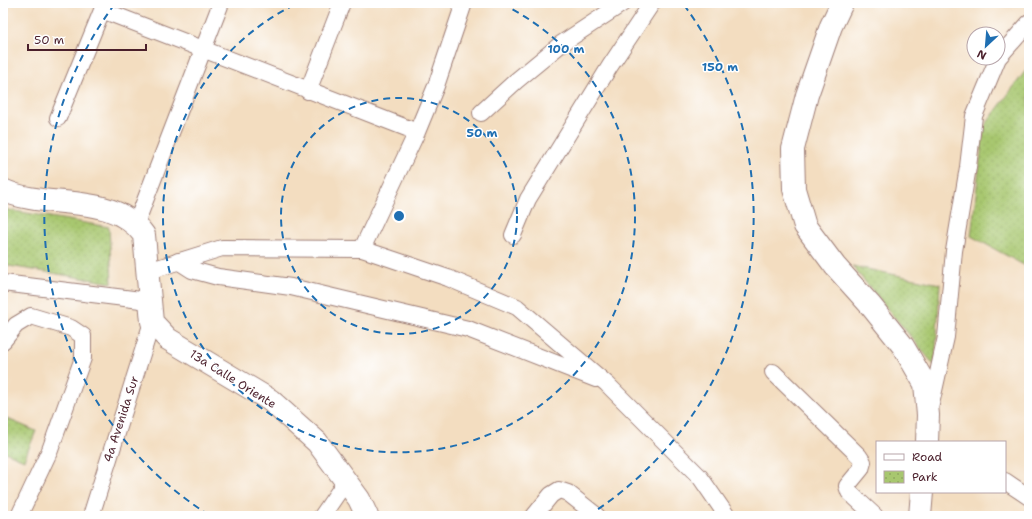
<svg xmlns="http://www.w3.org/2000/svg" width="1032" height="519" viewBox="0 0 1032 519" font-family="'Shantell Sans',sans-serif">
	<defs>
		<pattern id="park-dots" width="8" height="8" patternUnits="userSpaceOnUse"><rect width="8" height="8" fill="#a8c76f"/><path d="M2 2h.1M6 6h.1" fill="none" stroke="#92aa60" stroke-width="1.8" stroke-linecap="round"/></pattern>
	</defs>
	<rect width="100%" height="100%" fill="#fff"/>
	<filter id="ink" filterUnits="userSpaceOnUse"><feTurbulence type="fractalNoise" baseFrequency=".025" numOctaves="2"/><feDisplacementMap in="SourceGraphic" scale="8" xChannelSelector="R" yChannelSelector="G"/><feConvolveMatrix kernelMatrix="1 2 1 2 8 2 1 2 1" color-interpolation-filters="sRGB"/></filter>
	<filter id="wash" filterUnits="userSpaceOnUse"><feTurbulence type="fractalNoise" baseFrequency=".012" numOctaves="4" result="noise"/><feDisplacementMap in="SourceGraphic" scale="16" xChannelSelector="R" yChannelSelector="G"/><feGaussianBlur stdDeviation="0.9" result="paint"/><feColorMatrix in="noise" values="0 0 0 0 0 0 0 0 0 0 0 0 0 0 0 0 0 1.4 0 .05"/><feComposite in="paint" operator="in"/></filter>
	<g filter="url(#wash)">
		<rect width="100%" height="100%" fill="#f3ddc0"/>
		<path fill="url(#park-dots)" stroke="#79734d" d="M1029,66V268L971,236L984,127Z
			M3,209L109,227L112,283L3,265Z
			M852,266L940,284L935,366Z
			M3,417L36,431L24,460L3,451Z"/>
	</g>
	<g filter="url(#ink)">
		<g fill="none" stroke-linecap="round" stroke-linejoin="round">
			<defs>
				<path id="street" d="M102,10L417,132
					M998,58L1029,23
					M308,91L342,3
					M481,113L516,81L561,44L623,3
					M58,118L105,3
					M136,224L221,3
					M513,235L528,199L610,66L652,3
					M362,249L417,132L436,86L464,3
					M178,261L192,270L218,277L291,287L468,329L596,379
					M148,271L222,248L362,249L448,278L517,307L607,384L700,477L727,516
					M3,283L149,301
					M3,341L16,325L31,316L71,328L83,336V358L50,450L19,516
					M773,372L859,456L863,462L861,469L847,486L849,492L875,516
					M931,404L946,337L954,251L968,167L974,116L998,58
					M1005,481L1029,497
					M91,516L152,322
					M322,516L346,481
					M534,516L551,495L559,490L568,493L597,516"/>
				<path id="secondary" d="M842,3L831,26L807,95L793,149L794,189L805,226L835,266L871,306L903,346L925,384L928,415L927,442
					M3,190C47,211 112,190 144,235L152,322L168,339L270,400L317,442L359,499L367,516
					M920,516L922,492"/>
			</defs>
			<use href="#street" stroke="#9e7e76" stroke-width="18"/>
			<use href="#secondary" stroke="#9e7e76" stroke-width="24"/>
			<use href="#street" stroke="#fff" stroke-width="16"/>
			<use href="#secondary" stroke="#fff" stroke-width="22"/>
		</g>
	</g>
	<g fill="none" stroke="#1f6fb2" stroke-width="2" stroke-dasharray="7 5">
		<circle cx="399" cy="216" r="118"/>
		<path d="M502 4A236 236 0 1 1 296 4"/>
		<path d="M209 515A354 354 0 0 1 114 5M684 5A354 354 0 0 1 589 515"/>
	</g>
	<g text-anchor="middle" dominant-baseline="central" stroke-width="3" stroke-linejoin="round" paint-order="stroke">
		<g font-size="12" fill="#4a1f2b" stroke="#fff">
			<text transform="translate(233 379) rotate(32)">13a Calle Oriente</text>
			<text transform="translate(121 419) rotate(-72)">4a Avenida Sur</text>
		</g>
	</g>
	<circle cx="399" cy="216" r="6" fill="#1f6fb2" stroke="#fff" stroke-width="2"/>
	<g font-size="12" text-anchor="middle" font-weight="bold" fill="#1f6fb2" stroke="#fff" stroke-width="3" stroke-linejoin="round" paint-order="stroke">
		<text x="566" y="53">100 m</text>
		<text x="720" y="71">150 m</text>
		<text x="482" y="137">50 m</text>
	</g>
	<rect width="1032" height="519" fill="none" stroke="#fff" stroke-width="16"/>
	<rect x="876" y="441" width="130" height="52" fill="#ffffff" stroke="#b7a5aa"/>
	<rect x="884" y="454" width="20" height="6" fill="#ffffff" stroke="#b7a5aa"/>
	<text x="912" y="461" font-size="12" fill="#4a1f2b">Road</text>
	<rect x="884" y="471" width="20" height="12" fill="url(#park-dots)" stroke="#b7a5aa"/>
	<text x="912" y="481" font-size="12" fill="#4a1f2b">Park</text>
	<g transform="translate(986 46) rotate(206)"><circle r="19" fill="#ffffff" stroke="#b7a5aa"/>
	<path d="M0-3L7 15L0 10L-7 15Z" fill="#1f6fb2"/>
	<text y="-6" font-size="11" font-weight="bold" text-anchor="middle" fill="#4a1f2b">N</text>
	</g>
	<path d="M28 44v6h118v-6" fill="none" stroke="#4a1f2b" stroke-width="2"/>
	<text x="34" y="44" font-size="12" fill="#4a1f2b" stroke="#ffffff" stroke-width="3" paint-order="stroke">50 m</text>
</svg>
